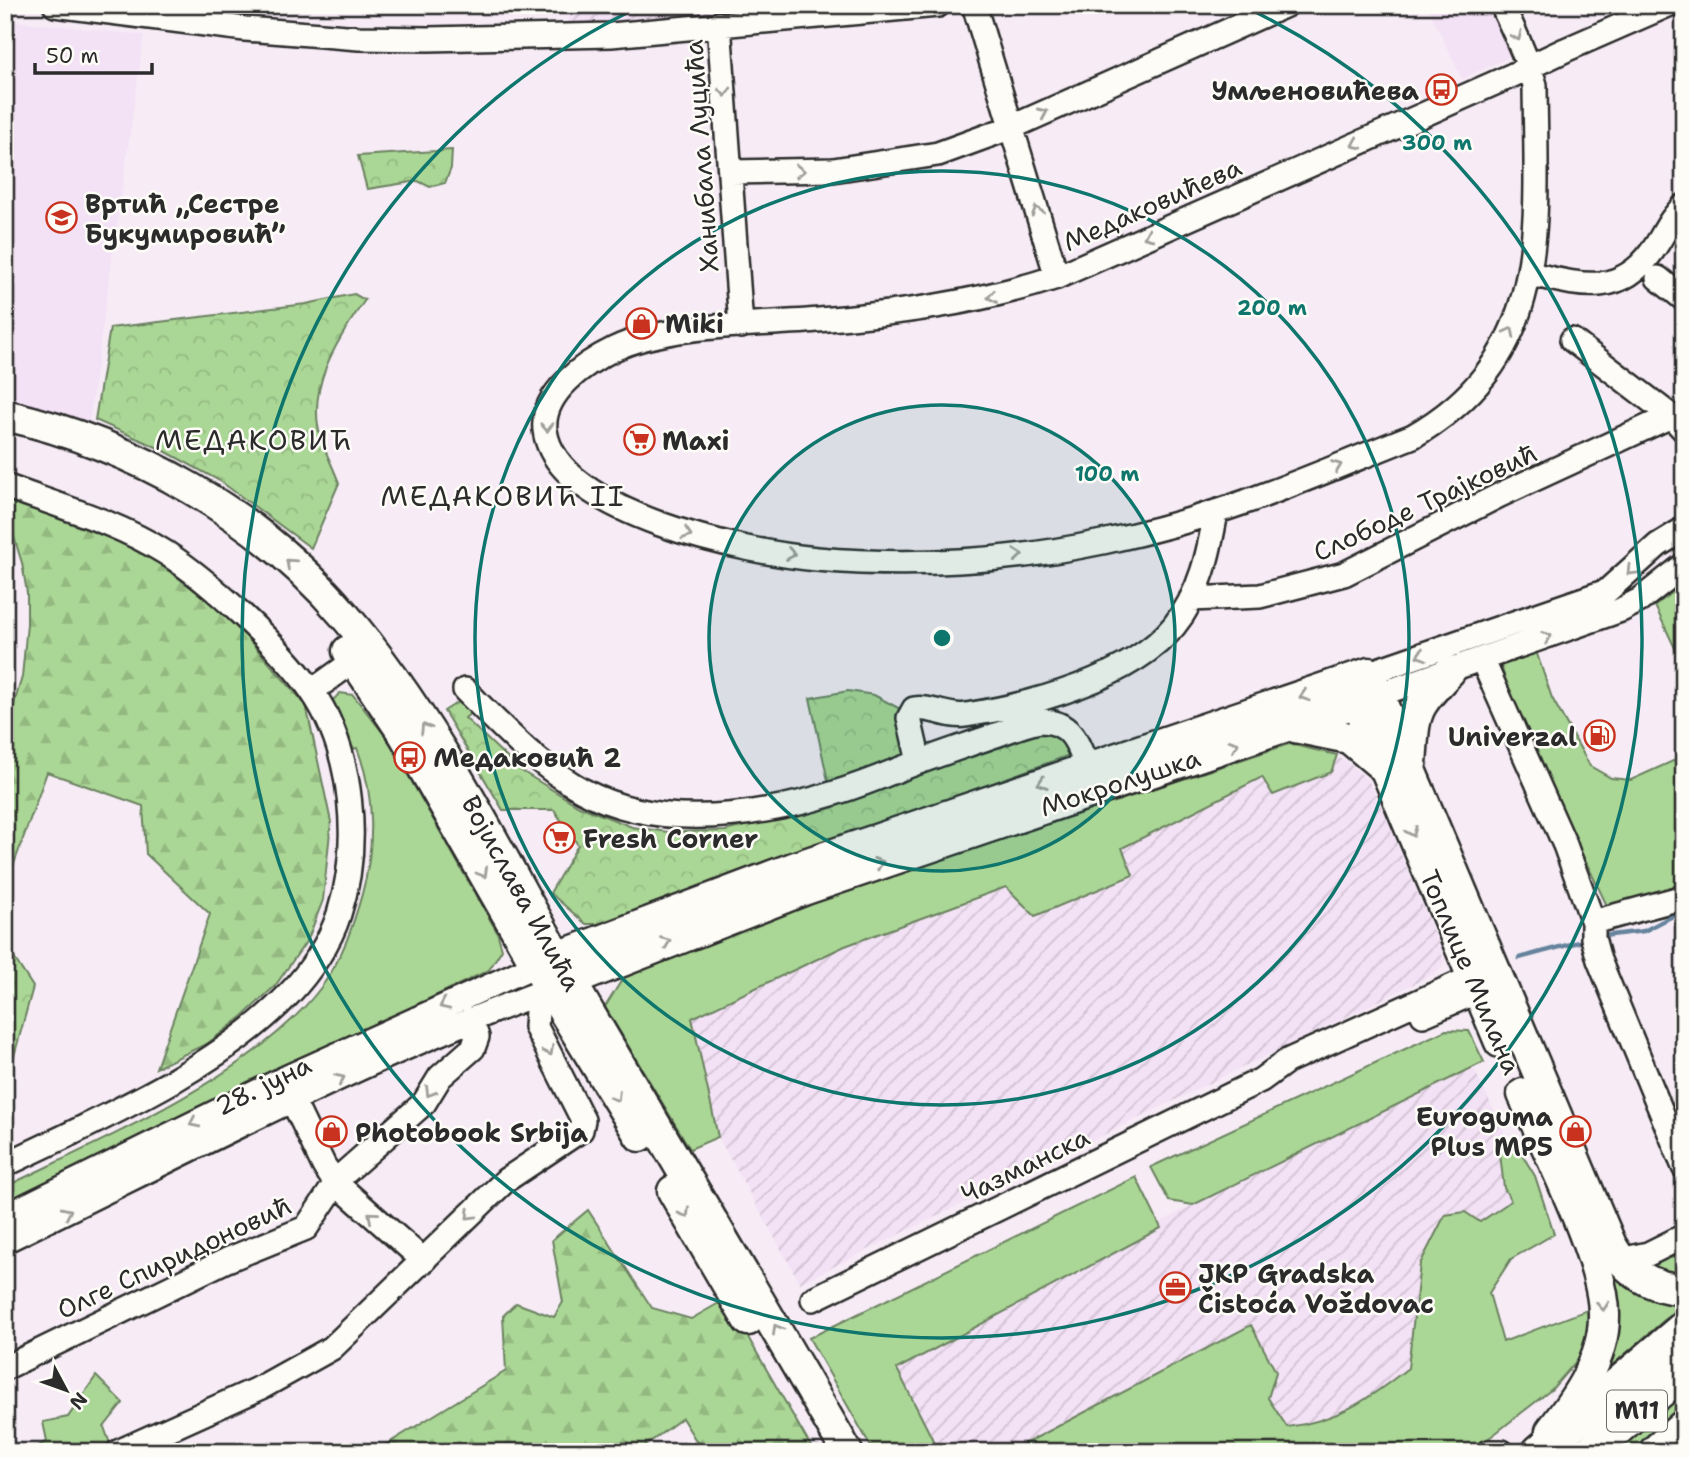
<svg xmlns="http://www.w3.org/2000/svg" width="1689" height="1457" viewBox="0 0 1689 1457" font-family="'Shantell Sans',sans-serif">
	<defs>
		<pattern id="industrial-furrows" width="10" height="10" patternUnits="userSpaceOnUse" patternTransform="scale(1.75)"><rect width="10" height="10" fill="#f3e1f5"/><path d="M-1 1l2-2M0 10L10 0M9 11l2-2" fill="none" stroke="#d0c1d2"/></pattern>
		<pattern id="forest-firs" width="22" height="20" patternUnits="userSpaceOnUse" patternTransform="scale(1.75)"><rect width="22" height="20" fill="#abd796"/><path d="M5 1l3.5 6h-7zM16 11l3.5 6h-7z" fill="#93b981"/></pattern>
		<pattern id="park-crowns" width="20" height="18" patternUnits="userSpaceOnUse" patternTransform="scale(1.75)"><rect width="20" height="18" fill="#abd796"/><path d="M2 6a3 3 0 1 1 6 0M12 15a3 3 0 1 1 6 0" fill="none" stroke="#93b981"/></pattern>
	</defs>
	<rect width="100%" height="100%" fill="#f7ecf6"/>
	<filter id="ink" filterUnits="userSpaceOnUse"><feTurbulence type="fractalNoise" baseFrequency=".0143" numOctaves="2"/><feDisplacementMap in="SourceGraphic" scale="14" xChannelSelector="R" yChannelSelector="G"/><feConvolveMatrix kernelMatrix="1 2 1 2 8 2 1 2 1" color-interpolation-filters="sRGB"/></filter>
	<g filter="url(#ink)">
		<path fill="#f3e1f5" d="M1427,5H1496L1519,52L1462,79Z
			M5,20L144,35L89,422L5,400Z"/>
		<path fill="url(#industrial-furrows)" d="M572,5H826L568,24Z
			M1294,746L1345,760L1368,780L1381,806L1440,948L1444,961L1441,968L1434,974L800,1283L718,1137L692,1018L845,946L982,898Z
			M1473,1067L1504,1131L1502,1157L1512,1201L1479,1223L1412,1385L1336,1428L1287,1427L1268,1398L1276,1372L1068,1452H877L843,1390L1193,1205Z"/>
		<path fill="#abd796" stroke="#6b8160" stroke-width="2" d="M1684,583V667L1655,606Z
			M1536,651L1552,698L1590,766L1611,778L1631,780L1684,756V904L1670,915L1620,926L1609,910L1519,722L1500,663Z
			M340,693L353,695L387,738L497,932L502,949L489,970L5,1202V1187C103,1139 256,1075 322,986C342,959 353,926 362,894C375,847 375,794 357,748L349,750L330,703Z
			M1289,744L1337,755L1331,772L1273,795L1262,777L1122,848L1133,875L1035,916L1006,887L845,946L692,1018L718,1137L690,1149L605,1007L623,978L825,898Z
			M1446,1030L1469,1031L1484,1062L1193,1205L1169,1201L1151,1167Z
			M1515,1143L1535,1176L1554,1234L1511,1259L1489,1293L1503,1342L1587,1310L1590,1327L1586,1350L1552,1389L1492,1436L1464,1452H1009L1251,1325L1276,1372L1268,1398L1287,1427C1338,1421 1369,1399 1408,1368L1420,1264L1445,1215L1465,1212L1480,1222L1511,1201L1504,1188L1499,1145Z
			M1136,1177L1161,1228L897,1369L939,1452H874L809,1338Z
			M1684,1254V1281L1647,1271L1660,1261Z
			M1607,1261L1684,1303L1602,1374C1619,1326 1623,1311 1607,1261Z
			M96,1376L123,1403L104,1427L113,1452H28L47,1441L43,1422L68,1417Z
			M1684,1386V1415L1640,1452H1609Z"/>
		<path fill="url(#forest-firs)" stroke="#6b8160" stroke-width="2" d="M8,500L142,550L228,616L306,705L331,822L323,900L308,939L275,986L242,1017L208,1043L156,1068L210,914L146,854L143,806L47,772L5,889V734L22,677L27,624V593L22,563L6,511Z
			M5,1026L13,1060L5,1085Z
			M588,1210L652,1308L691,1319L726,1299L814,1452H703L682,1418L637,1452H374L506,1371L503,1316L516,1303L554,1317L563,1302L552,1240Z"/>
		<path fill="url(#park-crowns)" stroke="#6b8160" stroke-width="2" d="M452,150L451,168L445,183L430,187L418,181L367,189L358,156Z
			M354,294L365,300C337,340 304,390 322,442C327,456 334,469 339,483L311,548L220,481L163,450L95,420L110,328L306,304Z
			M848,691L874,695L904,711L915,768C939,760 1028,725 1048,732C1060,736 1065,745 1072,754L604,924H586L550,893L578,845L554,810H503L444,711L463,699L472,712L465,718L520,770L579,806L632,827L668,832L725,831L833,804L810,698Z
			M5,944L33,987L13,1060L5,1026Z"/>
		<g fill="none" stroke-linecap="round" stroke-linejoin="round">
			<path stroke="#66839d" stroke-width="4.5" d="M1603,936L1644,931L1684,910
				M1519,958L1586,940"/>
			<defs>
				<path id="minor" d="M55,5L245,29L359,38L428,39L611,35L938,5
					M974,5L1057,277
					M1502,5C1514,31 1527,57 1535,85C1536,223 1553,356 1413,436C1357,458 1302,482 1245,502C1155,534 1055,556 959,561C913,564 863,563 817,559C748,553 556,514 545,430C541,393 585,363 614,349C664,325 751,325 807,321C893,314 975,304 1057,277L1513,75C1531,66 1548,58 1565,50L1668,5
					M719,24L741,326
					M731,172L833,170L938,154L1012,127L1286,5
					M1531,274C1579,285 1620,298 1653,250C1664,235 1669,219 1684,206
					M1658,278L1684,299
					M1572,340L1671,416L1684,430
					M5,486C59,506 117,522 166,553C210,581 281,648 311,690C354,751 361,846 339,914C330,943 309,973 289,994C220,1068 96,1121 5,1165
					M1191,599L1260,596L1344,574L1500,495L1671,416
					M1482,659L1565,845L1593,922L1684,897
					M1369,673L1607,591L1658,545L1684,529
					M465,690C501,726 537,765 582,790C670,838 791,812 880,777C916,762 953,750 990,737C1006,732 1023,724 1040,721C1071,721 1078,743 1087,768
					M312,691L366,652
					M1378,695L1621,610L1640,600L1684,565
					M919,762L909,718L914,709C931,706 948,718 966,715C1031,705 1132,678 1174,626C1201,593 1209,552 1216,512
					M1593,922V938L1599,960L1684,1167
					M1423,1015L1488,987
					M287,1089L324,1166L336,1183L424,1261
					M5,1216L283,1079L536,965
					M5,1241C184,1154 362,1059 550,989
					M1621,1260L1648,1254L1684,1236
					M813,1299L1261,1080L1287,1061L1486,971
					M5,1368L227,1260L306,1228L340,1177L424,1103L440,1077L473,1048L477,1037L471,1019
					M118,1452L262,1387L332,1348L506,1180L581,1130L583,1120L536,1027L537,1011L550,989
					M1489,1452H1502"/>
				<path id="major" d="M5,415C135,445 258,514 345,616C444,732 508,874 584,1004C672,1154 761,1302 847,1452
					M348,651L405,736L550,989L640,1136
					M1350,684L1500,1042
					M1295,727L1349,738L1381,765
					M1411,764C1415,710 1412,711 1450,671
					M536,965L793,868L1369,673L1611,1245C1626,1272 1653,1289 1684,1289
					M553,988L806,889L1378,695
					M1523,1094C1546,1148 1605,1260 1604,1316C1604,1359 1577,1398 1551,1431
					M673,1191L748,1320"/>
				<path id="highway" d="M1539,1452L1684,1328
					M1590,1452L1684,1370
					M1656,1452L1684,1427"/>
			</defs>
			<use href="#minor" stroke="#2b2b2b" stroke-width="28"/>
			<use href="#major" stroke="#2b2b2b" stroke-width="35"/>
			<use href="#highway" stroke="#2b2b2b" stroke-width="38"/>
			<use href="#minor" stroke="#fdfcf7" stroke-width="23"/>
			<use href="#major" stroke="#fdfcf7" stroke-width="30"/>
			<use href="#highway" stroke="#fdfcf7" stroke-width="33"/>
		</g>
		<defs><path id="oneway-chevron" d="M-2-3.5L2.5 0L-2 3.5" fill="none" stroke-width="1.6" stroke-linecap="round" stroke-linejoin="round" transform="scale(1.75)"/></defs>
		<g stroke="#9e9e9b">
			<use href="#oneway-chevron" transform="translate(1517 36) rotate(65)"/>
			<use href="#oneway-chevron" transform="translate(725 92) rotate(85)"/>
			<use href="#oneway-chevron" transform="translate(1043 113) rotate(-24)"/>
			<use href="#oneway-chevron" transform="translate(1356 144) rotate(156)"/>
			<use href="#oneway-chevron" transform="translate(800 171) rotate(-1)"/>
			<use href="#oneway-chevron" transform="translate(1037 211) rotate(-107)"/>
			<use href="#oneway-chevron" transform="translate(1148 236) rotate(156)"/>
			<use href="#oneway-chevron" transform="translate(992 297) rotate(169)"/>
			<use href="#oneway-chevron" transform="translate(1510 332) rotate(-63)"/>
			<use href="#oneway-chevron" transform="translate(547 427) rotate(88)"/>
			<use href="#oneway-chevron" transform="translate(1337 466) rotate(-21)"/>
			<use href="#oneway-chevron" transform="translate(687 534) rotate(18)"/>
			<use href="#oneway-chevron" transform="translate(791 554) rotate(10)"/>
			<use href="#oneway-chevron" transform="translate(1018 555) rotate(-6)"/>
			<use href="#oneway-chevron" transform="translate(290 563) rotate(-138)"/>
			<use href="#oneway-chevron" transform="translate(1631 571) rotate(135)"/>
			<use href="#oneway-chevron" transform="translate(1547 637) rotate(-19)"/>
			<use href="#oneway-chevron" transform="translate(1421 655) rotate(162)"/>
			<use href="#oneway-chevron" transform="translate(1304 696) rotate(162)"/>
			<use href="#oneway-chevron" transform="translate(425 728) rotate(-122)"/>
			<use href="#oneway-chevron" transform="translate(1234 745) rotate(-18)"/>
			<use href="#oneway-chevron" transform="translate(1042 783) rotate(161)"/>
			<use href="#oneway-chevron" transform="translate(1412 832) rotate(67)"/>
			<use href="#oneway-chevron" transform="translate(879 863) rotate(-19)"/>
			<use href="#oneway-chevron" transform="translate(483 873) rotate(60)"/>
			<use href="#oneway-chevron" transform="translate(666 942) rotate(-22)"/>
			<use href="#oneway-chevron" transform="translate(444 1005) rotate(155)"/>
			<use href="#oneway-chevron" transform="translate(549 1051) rotate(63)"/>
			<use href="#oneway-chevron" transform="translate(340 1079) rotate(-24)"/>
			<use href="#oneway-chevron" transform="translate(430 1092) rotate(121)"/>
			<use href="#oneway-chevron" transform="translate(616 1097) rotate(58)"/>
			<use href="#oneway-chevron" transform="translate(194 1123) rotate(154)"/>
			<use href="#oneway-chevron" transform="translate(67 1212) rotate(-26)"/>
			<use href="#oneway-chevron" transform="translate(685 1213) rotate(60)"/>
			<use href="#oneway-chevron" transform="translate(470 1215) rotate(135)"/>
			<use href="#oneway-chevron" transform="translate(372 1216) rotate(-139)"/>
			<use href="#oneway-chevron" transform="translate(1603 1306) rotate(85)"/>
			<use href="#oneway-chevron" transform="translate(777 1329) rotate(-120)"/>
		</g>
	</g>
	<circle cx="942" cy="638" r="233" fill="#0f766e" fill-opacity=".12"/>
	<g fill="none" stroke="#0f766e" stroke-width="3.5">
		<circle cx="942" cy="638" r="233"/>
		<circle cx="942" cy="638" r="467"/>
		<path d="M1243 6A700 700 0 1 1 641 6"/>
	</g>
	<defs>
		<symbol id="bus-ring" viewBox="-11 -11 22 22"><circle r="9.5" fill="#fdfcf7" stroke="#c8321e" stroke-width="1.5"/><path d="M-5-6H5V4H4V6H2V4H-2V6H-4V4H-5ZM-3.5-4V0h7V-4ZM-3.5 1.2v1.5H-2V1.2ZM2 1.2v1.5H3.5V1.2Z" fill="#c8321e"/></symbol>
		<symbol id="school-ring" viewBox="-11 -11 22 22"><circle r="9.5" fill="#fdfcf7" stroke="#c8321e" stroke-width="1.5"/><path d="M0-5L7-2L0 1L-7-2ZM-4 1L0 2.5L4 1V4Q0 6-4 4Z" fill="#c8321e"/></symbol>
		<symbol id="shop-ring" viewBox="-11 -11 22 22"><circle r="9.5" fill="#fdfcf7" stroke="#c8321e" stroke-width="1.5"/><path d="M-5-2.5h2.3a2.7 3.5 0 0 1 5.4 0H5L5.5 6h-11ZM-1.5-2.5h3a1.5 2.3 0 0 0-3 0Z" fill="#c8321e"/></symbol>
		<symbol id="supermarket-ring" viewBox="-11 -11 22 22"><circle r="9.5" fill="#fdfcf7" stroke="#c8321e" stroke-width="1.5"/><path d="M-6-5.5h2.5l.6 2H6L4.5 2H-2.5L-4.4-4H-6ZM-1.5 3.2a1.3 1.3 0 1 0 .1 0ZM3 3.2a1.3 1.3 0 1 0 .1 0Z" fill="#c8321e"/></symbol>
		<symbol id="fuel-ring" viewBox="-11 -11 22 22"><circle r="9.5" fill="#fdfcf7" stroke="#c8321e" stroke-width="1.5"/><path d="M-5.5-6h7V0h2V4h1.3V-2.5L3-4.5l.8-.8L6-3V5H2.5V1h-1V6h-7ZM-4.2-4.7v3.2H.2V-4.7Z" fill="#c8321e"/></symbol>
		<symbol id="office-ring" viewBox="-11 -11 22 22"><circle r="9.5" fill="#fdfcf7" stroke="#c8321e" stroke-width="1.5"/><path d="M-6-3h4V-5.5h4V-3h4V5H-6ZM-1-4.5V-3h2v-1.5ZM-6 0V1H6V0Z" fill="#c8321e"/></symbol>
	</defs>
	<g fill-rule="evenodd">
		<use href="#bus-ring" x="1424" y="72" width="35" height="35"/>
		<use href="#school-ring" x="44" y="200" width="35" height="35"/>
		<use href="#shop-ring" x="624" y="306" width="35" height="35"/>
		<use href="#supermarket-ring" x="622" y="422" width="35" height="35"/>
		<use href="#fuel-ring" x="1582" y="718" width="35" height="35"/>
		<use href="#bus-ring" x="392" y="740" width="35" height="35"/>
		<use href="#supermarket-ring" x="542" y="820" width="35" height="35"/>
		<use href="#shop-ring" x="1558" y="1114" width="35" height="35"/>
		<use href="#shop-ring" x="314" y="1114" width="35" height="35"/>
		<use href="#office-ring" x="1158" y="1270" width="35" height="35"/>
	</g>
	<g text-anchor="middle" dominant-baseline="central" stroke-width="5" stroke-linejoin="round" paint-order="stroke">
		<rect fill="#fdfcf7" stroke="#6a6a68" stroke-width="2" x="1607" y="1390.5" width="60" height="41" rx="5"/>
		<g font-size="24" font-weight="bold" fill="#2b2b2b">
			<text x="1637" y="1411">M11</text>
		</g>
		<g font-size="26" font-weight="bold" fill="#2b2b2b" stroke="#fdfcf7" text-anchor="start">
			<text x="1419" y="90" text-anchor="end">Умљеновићева</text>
			<text x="85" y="203">Вртић „Сестре<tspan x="85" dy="30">Букумировић”</tspan></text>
			<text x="665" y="323">Miki</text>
			<text x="662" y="440">Maxi</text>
			<text x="1577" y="736" text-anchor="end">Univerzal</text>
			<text x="433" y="757">Медаковић 2</text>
			<text x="583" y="838">Fresh Corner</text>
			<text x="1553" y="1116" text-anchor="end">Euroguma<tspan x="1553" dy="30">Plus MP5</tspan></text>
			<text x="355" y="1132">Photobook Srbija</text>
			<text x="1198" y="1273">JKP Gradska<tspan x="1198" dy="30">Čistoća Voždovac</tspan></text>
		</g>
		<g font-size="26" fill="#2b2b2b" stroke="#fdfcf7">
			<text transform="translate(701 156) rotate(-94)">Ханибала Луцића</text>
			<text transform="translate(1152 204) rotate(-24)">Медаковићева</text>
			<text transform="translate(1425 502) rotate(-25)">Слободе Трајковић</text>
			<text transform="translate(1120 782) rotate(-18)">Мокролушка</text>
			<text transform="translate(522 893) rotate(61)">Војислава Илића</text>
			<text transform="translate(1471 972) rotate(67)">Топлице Милана</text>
			<text transform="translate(263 1085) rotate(-26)">28. јуна</text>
			<text transform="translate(1025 1165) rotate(-26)">Чазманска</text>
			<text transform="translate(174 1257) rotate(-25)">Олге Спиридоновић</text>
		</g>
		<g font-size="28" letter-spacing="2" fill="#2b2b2b" stroke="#fdfcf7">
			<text x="254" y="440">МЕДАКОВИЋ</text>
			<text x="503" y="496">МЕДАКОВИЋ II</text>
		</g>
	</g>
	<circle cx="942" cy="638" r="10" fill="#0f766e" stroke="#fdfcf7" stroke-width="3.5"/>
	<g font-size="21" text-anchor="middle" font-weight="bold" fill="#0f766e" stroke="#fdfcf7" stroke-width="5" stroke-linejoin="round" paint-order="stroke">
		<text x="1437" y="150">300 m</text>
		<text x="1272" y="315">200 m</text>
		<text x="1107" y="481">100 m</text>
	</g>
	<rect width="1689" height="1457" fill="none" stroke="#fdfcf7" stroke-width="28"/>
	<rect x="14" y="14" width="1661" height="1429" fill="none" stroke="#2b2b2b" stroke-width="2.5" filter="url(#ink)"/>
	<g transform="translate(66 1390) rotate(131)" stroke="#fdfcf7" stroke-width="5" paint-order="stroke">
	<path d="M0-5L12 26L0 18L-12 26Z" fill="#2b2b2b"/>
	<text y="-10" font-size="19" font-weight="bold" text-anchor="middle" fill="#2b2b2b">N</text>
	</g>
	<path d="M35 63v10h117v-10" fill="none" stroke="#2b2b2b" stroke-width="3.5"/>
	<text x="46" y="63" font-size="21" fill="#2b2b2b" stroke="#fdfcf7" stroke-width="5" paint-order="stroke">50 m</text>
</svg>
